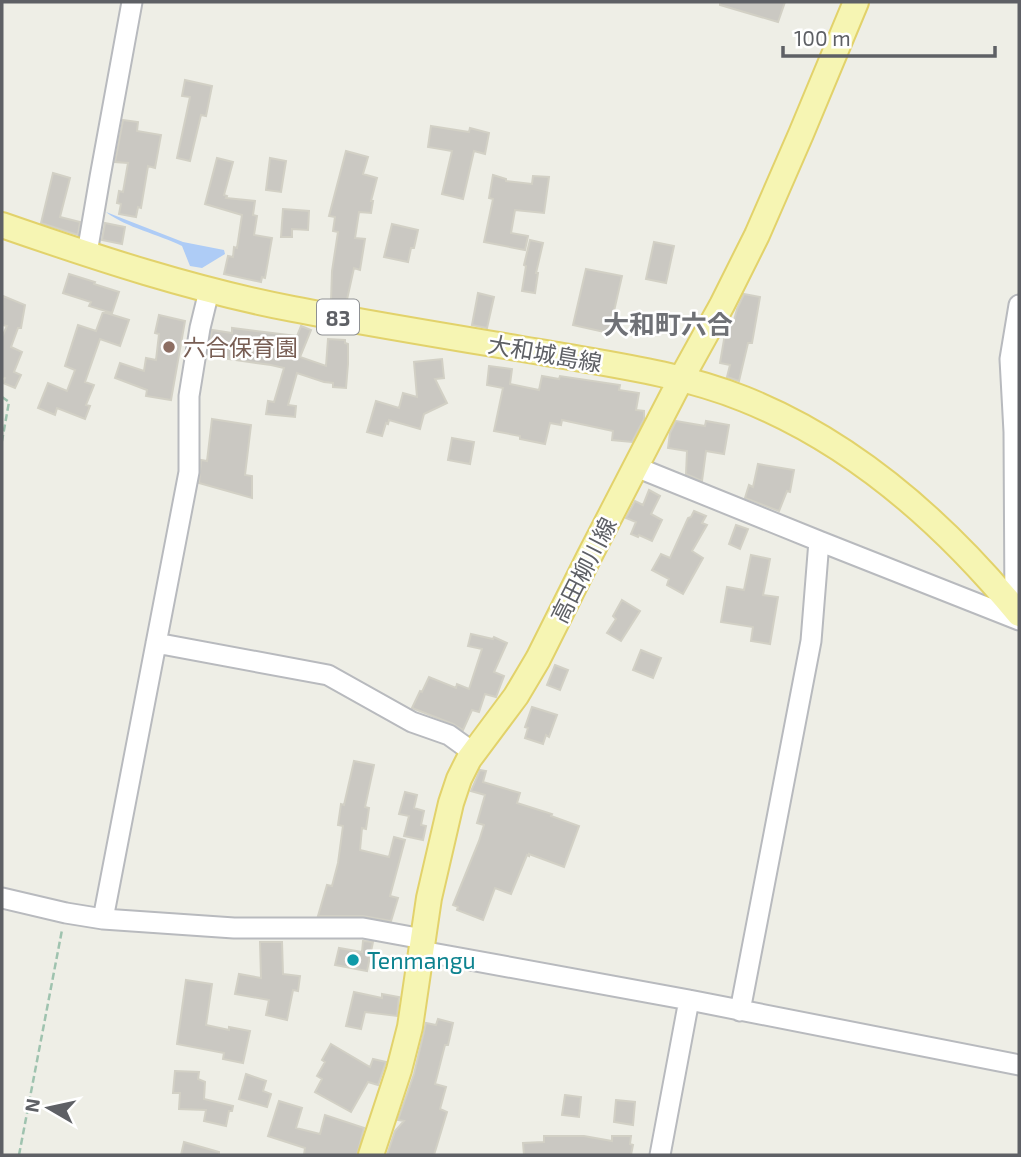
<svg xmlns="http://www.w3.org/2000/svg" width="1021" height="1157" viewBox="0 0 1021 1157" font-family="'Exo 2','Noto Sans JP',sans-serif">
	<rect width="100%" height="100%" fill="#eeeee6"/>
	<path fill="#aeccf6" d="M106,212L183,242L224,250L225,254L202,268L190,266L182,246C158,234 127,228 106,212Z"/>
	<path fill="#cac8c2" stroke="#d2d0c5" stroke-width="2" d="M720,2H785L778,22L720,5Z
		M185,80L212,86L206,116L201,115L190,161L177,158L190,97L182,96Z
		M123,120L138,122L137,131L161,135L155,168L148,166L141,208L138,207L136,217L119,214L121,204L117,203L119,191L123,192L128,163L115,162Z
		M431,126L469,132L470,128L489,133L485,154L474,151L463,199L442,194L452,151L428,147Z
		M346,151L368,157L363,174L377,178L371,201H373L371,213L359,212L355,238L365,239L360,270L354,268L346,304L331,301L332,271L338,232L333,231L335,217L329,216Z
		M217,158L233,162L224,195L227,196L226,198L255,201L253,215L257,216L254,235L272,238L265,278L262,277L261,282L224,274L228,256L233,257L234,247L237,248L242,215L205,204Z
		M270,158L286,161L281,192L266,190Z
		M53,173L70,178L60,217L80,222L78,235L41,223Z
		M493,175L506,179V181L532,184L533,176L549,177L544,213L515,210L511,233L528,236L525,250L484,242L493,199L489,198Z
		M283,209L309,211L308,230L292,229V237H281Z
		M105,223L125,227L122,244L102,240Z
		M392,224L418,230L414,248H411L408,262L384,257Z
		M530,240L543,243L536,273H538L535,293L522,291L526,266L524,265Z
		M654,242L674,246L666,283L646,279Z
		M586,269L622,276L609,333L573,325Z
		M69,274L95,282L94,284L119,292L112,313L89,306L91,302L63,293Z
		M478,293L494,297L487,328L472,325Z
		M744,294L760,297L752,343H748L739,381L727,377L730,365L720,363L726,328L729,323L733,324L737,309Z
		M3,296L25,305L21,328H18L11,347L22,352L14,372L21,375L15,388L3,383L5,378L2,377V337L7,326L2,325Z
		M103,312L129,320L120,346L100,339L85,382L94,385L86,405L90,406L85,419L57,408L55,415L38,408L48,383L67,391L75,370L65,366L78,325L96,331Z
		M159,315L185,321L171,400L146,396L147,390L115,378L120,363L144,371L146,358L156,360L159,334L155,333Z
		M301,326L311,330L300,357L326,366L328,339L345,340V343L348,344V364L346,388L333,387V383L324,382L297,373L288,405L296,406L295,417L266,414L268,401L274,402L284,368L271,365L228,359V357L208,354L212,330L232,333V328L297,336Z
		M442,359L444,378L435,379L447,403L424,414L420,429L389,420L388,424L386,423L382,436L367,432L376,401L399,408L403,393L417,397L414,362Z
		M489,366L512,369L510,384L539,390L542,376L559,379L560,376L620,385L619,390L639,393L636,410L644,411V419L632,442L612,440L613,431L562,420L561,425L550,423L545,444L520,439V436L494,431L503,388L487,385Z
		M212,419L251,425L245,475L252,476V498L199,483L201,460L207,461Z
		M676,421L705,426L706,421L729,425L724,454L706,451L702,481L686,474L687,451L668,448L670,433Z
		M452,438L474,442L470,464L448,460Z
		M758,464L794,470L790,492L787,491L779,511L745,498L749,485L753,487Z
		M649,490L660,496L651,514L662,520L652,541L639,535L638,537L631,534L636,522L626,518L635,501L643,505Z
		M694,511L706,516L702,523L707,525L692,551L703,558L683,594L667,585L669,579L652,570L661,554L670,558L688,518L691,517Z
		M736,525L748,529L740,549L729,544Z
		M751,555L770,559L763,595L778,597L770,644L751,641L753,627L721,622L727,587L744,590Z
		M622,600L640,611L621,641L607,633L616,619L613,616Z
		M471,634L493,639L494,637L507,643L494,672L504,676L496,697L485,694L479,712L472,710L463,730L453,724L412,708L420,691L422,692L429,677L456,688L457,684L469,689L482,649L468,646Z
		M641,650L661,658L653,678L633,670Z
		M555,665L568,670L560,690L547,685Z
		M532,707L557,715L549,737L546,735L543,744L525,738L528,728L525,727Z
		M354,761L374,765L365,807L369,808L366,829L362,828L360,850L389,857L394,837L405,840L390,896L398,898L391,921L363,916H318L327,885L332,886L338,863L343,826L338,825L341,804L344,805Z
		M480,770L486,771L483,782L520,793L517,803L552,814L551,816L579,826L564,867L529,854V856L527,855L511,894L495,888L483,920L457,910L458,907L453,905L479,841L484,825L477,823L485,795L471,791Z
		M405,792L417,795L414,808L424,811L421,825L426,826L423,840L404,836L409,816L399,814Z
		M363,941L373,942L367,971L335,965L339,948L362,952Z
		M260,942H282L283,974L300,976L298,991L293,990L287,1020L266,1015L269,1000L235,994L239,974L261,978Z
		M186,980L212,984L206,1025L229,1030V1027L250,1031L243,1063L223,1059L224,1053L177,1044Z
		M354,992L382,998V994L399,997L397,1016L365,1012L361,1029L346,1026Z
		M438,1019L453,1023L448,1045H445L435,1084L446,1087L440,1109L447,1112L434,1155H387L395,1131L404,1121L398,1120L414,1074L426,1023L436,1025Z
		M331,1044L370,1067L373,1059L386,1062L378,1085L368,1082L351,1112L315,1092L322,1079L317,1076L325,1062L322,1060Z
		M175,1071L199,1072L198,1079L205,1082L204,1099L233,1106L232,1111H229L226,1126L204,1121L206,1110L179,1109L180,1093H173Z
		M246,1074L266,1081L263,1091L271,1094L267,1107L239,1099Z
		M565,1095L581,1097L579,1117L562,1115Z
		M616,1100L635,1102L633,1125L614,1122Z
		M279,1101L302,1108L296,1128L320,1134L325,1115L364,1128L357,1155H304L305,1148L268,1136Z
		M544,1136H584L612,1141V1136H631L630,1144L633,1145L631,1155H524L523,1143L544,1142Z
		M184,1142L219,1152V1155H181Z"/>
	<g fill="none" stroke-linecap="round" stroke-linejoin="round">
		<defs>
			<path id="minor" d="M87,253L100,177L132,2
				M636,467L819,541L1019,620
				M1015,609L1014,432L1010,359L1019,305
				M156,643L328,675L412,722L449,735L474,753
				M2,898L66,913L103,919L234,928H363L423,939
				M103,919L189,472V396L200,328L209,291
				M421,951L689,1000L1019,1065
				M740,1011L811,641L819,541
				M660,1155L689,1000"/>
			<path id="major" d="M2,225C97,258 194,290 293,309C381,326 470,340 558,355C621,366 684,375 744,399C854,443 945,524 1019,614
				M371,1155L399,1070L410,1027L429,898L451,803L459,779L469,759L516,696L538,659L589,557L681,379L722,305L757,235L801,134L856,2"/>
		</defs>
		<use href="#minor" stroke="#b8babe" stroke-width="23"/>
		<use href="#major" stroke="#e2d26b" stroke-width="28"/>
		<path stroke="#9fc3af" stroke-width="2.5" stroke-dasharray="7 3.5" stroke-linecap="butt" d="M2,397L9,402L2,441
			M19,1155L62,930"/>
		<use href="#minor" stroke="#fff" stroke-width="19"/>
		<use href="#major" stroke="#f6f5b3" stroke-width="24"/>
	</g>
	<circle fill="#8d6e63" stroke="#fff" stroke-width="2.5" cx="169" cy="347" r="7"/>
	<circle fill="#0f9aa8" stroke="#fff" stroke-width="2.5" cx="353" cy="960" r="7"/>
	<g text-anchor="middle" dominant-baseline="central" stroke-width="5" stroke-linejoin="round" paint-order="stroke">
		<rect fill="#fff" stroke="#8e9093" stroke-width="2" x="317" y="299.5" width="42" height="35" rx="5"/>
		<g font-size="21" font-weight="bold" fill="#5e6065">
			<text x="338" y="317">83</text>
		</g>
		<g font-size="23" fill="#785e54" stroke="#fff" text-anchor="start">
			<text x="183" y="347">六合保育園</text>
		</g>
		<g font-size="23" fill="#5e6065" stroke="#fff">
			<text transform="translate(545 353) rotate(10)">大和城島線</text>
			<text transform="translate(583 570) rotate(-63)">高田柳川線</text>
		</g>
		<g font-size="23" fill="#0d838f" stroke="#fff" text-anchor="start">
			<text x="367" y="960">Tenmangu</text>
		</g>
		<g font-size="26" font-weight="bold" fill="#6f7176" stroke="#fff">
			<text x="668" y="323">大和町六合</text>
		</g>
	</g>
	<rect width="1021" height="1157" fill="none" stroke="#5e6065" stroke-width="7"/>
	<g transform="translate(49 1108) rotate(279)" stroke="#ffffff" stroke-width="5" paint-order="stroke">
	<path d="M0-5L12 26L0 18L-12 26Z" fill="#5e6065"/>
	<text y="-10" font-size="19" font-weight="bold" text-anchor="middle" fill="#5e6065">N</text>
	</g>
	<path d="M783 46v10h212v-10" fill="none" stroke="#5e6065" stroke-width="3.5"/>
	<text x="794" y="46" font-size="21" fill="#5e6065" stroke="#ffffff" stroke-width="5" paint-order="stroke">100 m</text>
</svg>
